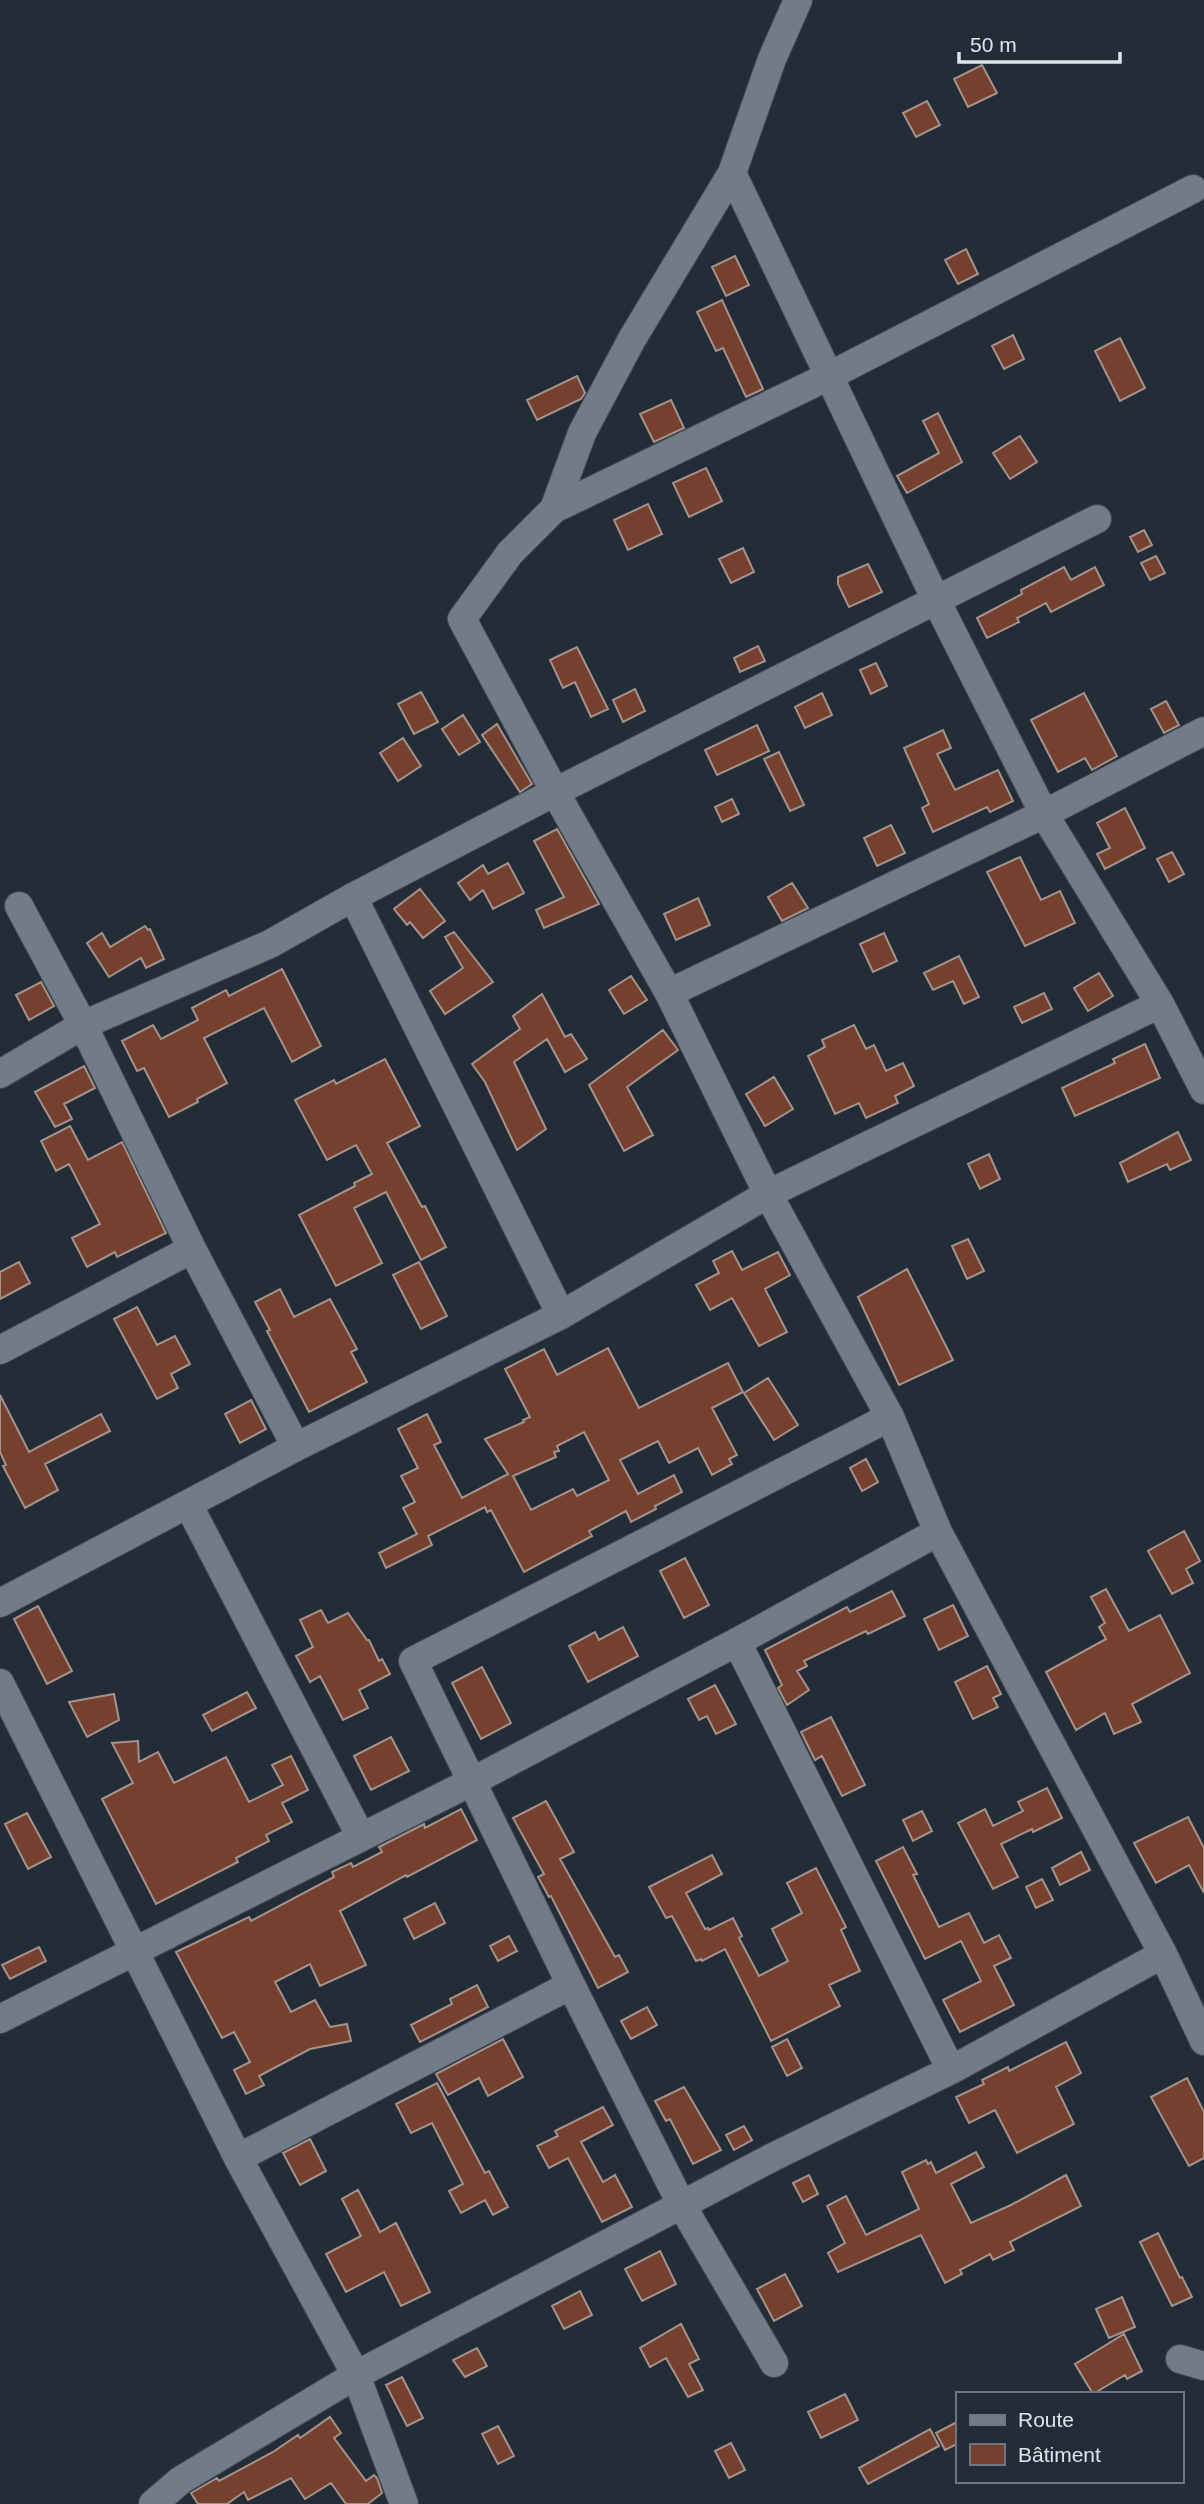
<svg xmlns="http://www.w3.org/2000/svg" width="1204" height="2504" viewBox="0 0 1204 2504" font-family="Arial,sans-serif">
	<rect width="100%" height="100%" fill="#232d37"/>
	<path fill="#76402e" stroke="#a4928c" stroke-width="2" fill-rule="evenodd" d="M982,65L997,93L968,107L954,79Z
		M927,101L940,125L916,137L903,113Z
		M966,249L978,274L958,284L945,260Z
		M735,256L749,285L726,296L712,267Z
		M722,300L763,389L746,397L723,348L716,351L697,312Z
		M1013,335L1024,359L1004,369L992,346Z
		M1120,338L1145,388L1120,401L1095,351Z
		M577,376L585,393L581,399L537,420L527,400Z
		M671,400L684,428L654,442L640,414Z
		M938,413L962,462L907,493L897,476L939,453L923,421Z
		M1020,436L1037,462L1010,479L993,453Z
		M706,468L722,501L689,517L673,483Z
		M648,504L662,534L628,550L614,520Z
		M1144,530L1152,545L1138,552L1130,537Z
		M743,548L754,572L731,583L719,559Z
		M1156,556L1165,573L1150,580L1141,563Z
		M868,564L882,592L849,607L838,584V577Z
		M1064,567L1071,580L1095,567L1104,585L1051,612L1046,603L1017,618L1019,622L987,638L977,618L1022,594L1021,590Z
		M758,646L765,661L740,672L734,658Z
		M577,647L608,709L591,717L575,682L563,688L550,660Z
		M876,663L887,686L871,694L860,670Z
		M635,689L645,711L623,722L613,700Z
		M421,692L438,722L414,734L398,704Z
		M822,693L832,715L805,728L795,707Z
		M1084,693L1117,756L1092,770L1085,758L1058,772L1031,720Z
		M1166,701L1179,725L1164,733L1151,709Z
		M463,715L480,742L459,755L442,729Z
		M497,724L532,784L520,792L482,735Z
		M757,725L769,751L717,775L705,750Z
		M943,730L951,748L937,754L955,790L998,770L1013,801L990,812L987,807L933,832L922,808L929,804L904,748Z
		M403,738L421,766L398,781L380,753Z
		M779,752L804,805L790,811L764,759Z
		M732,799L739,814L722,822L715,807Z
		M1125,808L1145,848L1105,869L1097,854L1110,848L1097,823Z
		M891,825L905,853L877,866L864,838Z
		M557,829L599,904L544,928L536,910L564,897L534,841Z
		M1172,852L1184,874L1169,882L1157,859Z
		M1020,857L1041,900L1060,891L1075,923L1025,946L987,872Z
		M508,863L524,893L493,909L483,890L470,900L458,883L483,865L488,874Z
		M792,883L808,908L782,921L768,897Z
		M420,889L445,921L423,938L410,922L407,925L394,909Z
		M698,898L710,925L676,940L664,914Z
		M145,926L148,930L150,929L164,959L146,968L141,958L109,977L87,943L102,933L110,947Z
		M454,932L493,982L445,1014L430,991L463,968L445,937Z
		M884,933L897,961L873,972L860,944Z
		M959,956L979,997L964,1004L953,981L933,990L924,973Z
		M282,969L321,1046L292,1062L264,1008L204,1038L227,1083L197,1099L198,1102L169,1117L144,1068L137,1071L122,1041L153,1025L161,1039L198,1020L192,1008L226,990L229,996Z
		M1099,973L1113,996L1088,1011L1074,988Z
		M631,976L647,1000L624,1014L609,990Z
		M41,982L54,1006L29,1020L16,995Z
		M1044,993L1052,1009L1022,1023L1014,1007Z
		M542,994L565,1037L571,1034L587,1059L565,1072L547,1039L514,1062L546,1129L517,1150L485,1082L472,1064L520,1029L513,1016Z
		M854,1025L866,1049L874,1045L886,1071L903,1063L914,1086L895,1096L898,1103L866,1118L859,1103L835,1114L808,1056L825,1047L822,1040Z
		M663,1030L678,1050L627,1087L653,1135L624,1151L589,1085Z
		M1145,1044L1160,1078L1075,1116L1062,1088L1115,1063L1113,1059Z
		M385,1059L420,1126L387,1143L422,1207L425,1206L446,1247L421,1260L386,1192L354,1208L382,1263L336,1286L299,1215L355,1186L354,1183L372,1174L356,1145L327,1160L295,1100L334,1080L336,1084Z
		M84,1066L95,1088L64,1104L72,1119L55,1127L35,1092Z
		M774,1077L793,1109L765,1126L746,1094Z
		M70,1126L88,1160L122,1142L166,1233L117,1257L115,1252L87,1267L72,1238L100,1224L69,1164L56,1171L41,1141Z
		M1178,1132L1191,1160L1170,1170L1167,1164L1128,1182L1120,1163Z
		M989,1154L1000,1179L980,1189L968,1164Z
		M968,1239L984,1271L967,1279L952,1246Z
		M732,1251L742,1270L778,1252L790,1275L765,1289L787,1332L759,1346L732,1298L710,1310L696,1285L719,1273L713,1261Z
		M19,1262L30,1283L0,1299V1272Z
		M419,1262L447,1316L421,1329L393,1275Z
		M907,1269L953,1360L899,1385L858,1297Z
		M280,1289L294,1317L330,1299L357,1349L351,1352L367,1382L309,1412L267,1331L270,1330L255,1302Z
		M137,1307L157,1345L175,1336L190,1364L171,1374L178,1388L157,1399L114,1319Z
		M608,1348L639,1408L728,1363L743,1392L712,1408L737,1455L729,1459L732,1464L712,1475L698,1448L669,1463L658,1441L620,1460L638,1494L674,1475L682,1492L655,1506L656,1509L631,1522L626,1511L589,1531L592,1536L524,1572L491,1510L487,1512L485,1507L428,1536L432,1545L386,1568L379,1553L417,1534L403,1508L415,1502L401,1476L418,1468L398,1429L427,1414L441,1442L434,1445L462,1498L508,1474L485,1439L524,1422L523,1420L530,1417L505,1369L544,1349L557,1375ZM584,1432L609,1480L577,1496L573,1489L531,1510L513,1476L556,1457L554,1452L559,1451L557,1446Z
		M768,1378L798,1425L774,1440L744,1393Z
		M0,1395L29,1452L101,1414L110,1431L45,1464L58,1490L25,1508L3,1466L6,1465L0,1452Z
		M251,1400L266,1429L240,1443L225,1414Z
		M866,1459L878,1482L862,1491L850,1468Z
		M1184,1531L1200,1561L1186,1569L1193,1583L1172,1594L1148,1551Z
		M685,1558L709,1605L684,1618L660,1571Z
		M1106,1589L1129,1631L1160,1615L1190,1673L1132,1704L1141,1722L1114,1734L1105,1713L1076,1730L1046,1672L1106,1639L1099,1627L1105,1623L1091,1597Z
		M892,1591L905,1616L868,1634L866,1631L804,1661L807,1666L797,1671L809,1690L787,1705L778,1688L782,1685L765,1650L847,1607L850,1612Z
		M953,1605L968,1636L939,1650L924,1619Z
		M38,1606L72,1671L47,1684L14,1619Z
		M321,1610L328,1623L348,1613L367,1640H369L379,1661L382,1659L390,1674L359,1690L368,1708L343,1720L320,1676L310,1682L296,1656L313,1647L300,1620Z
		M623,1627L638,1656L588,1682L569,1646L595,1632L599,1640Z
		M987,1666L1001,1694L993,1698L998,1707L973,1719L955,1682Z
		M482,1667L511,1723L481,1739L452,1683Z
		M715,1685L736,1724L716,1734L707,1716L699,1720L688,1699Z
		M247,1692L256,1708L212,1731L203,1715Z
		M114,1694L119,1720L87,1737L69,1702Z
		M831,1717L865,1785L842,1796L822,1756L815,1760L801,1732Z
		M391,1737L409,1771L371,1790L354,1756Z
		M138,1741L139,1762L158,1752L174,1783L226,1757L249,1802L283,1785L272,1765L291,1756L308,1790L282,1803L292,1822L266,1835L269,1841L236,1858L238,1862L156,1904L102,1799L133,1783L112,1743Z
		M1047,1788L1062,1818L1033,1832L1032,1829L1001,1844L1018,1877L993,1889L958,1823L985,1809L993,1826L1023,1811L1018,1802Z
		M546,1801L574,1852L560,1859L615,1957L619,1955L628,1972L598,1988L551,1896L549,1897L538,1877L544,1874L513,1818Z
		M461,1809L477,1840L407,1877L406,1875L340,1911L366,1965L320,1986L310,1964L275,1982L291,2012L315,2000L330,2027L347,2024L351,2041L310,2049L259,2076L264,2085L246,2094L234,2070L250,2062L234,2032L222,2038L176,1952L249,1917L251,1921L334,1877L332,1872L351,1863L353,1867L382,1852L379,1847L424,1824L425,1828Z
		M922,1811L932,1831L913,1841L903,1820Z
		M27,1813L51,1857L28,1869L5,1824Z
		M1188,1817L1204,1848V1893L1189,1865L1156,1883L1134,1843Z
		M903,1847L917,1874L913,1875L939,1927L969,1913L984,1943L999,1935L1011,1958L994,1966L1014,2005L960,2032L943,2000L981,1981L961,1941L925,1959L876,1861Z
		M1081,1852L1090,1870L1060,1885L1052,1868Z
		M712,1855L722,1874L686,1893L705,1929L708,1928L709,1930L733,1918L742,1936L739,1938L759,1976L788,1961L772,1929L802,1913L787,1883L816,1868L846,1927L841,1930L860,1971L829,1985L840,2006L771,2041L725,1949L702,1961L701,1959L696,1961L672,1916L666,1918L649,1887Z
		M1042,1879L1053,1900L1036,1908L1026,1887Z
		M435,1903L445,1923L414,1939L404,1919Z
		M509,1936L517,1951L498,1961L490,1946Z
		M39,1947L46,1961L10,1979L2,1965Z
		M477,1985L488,2007L420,2042L411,2025L452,2004L450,1999Z
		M647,2007L657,2025L631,2039L621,2021Z
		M503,2039L523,2077L488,2096L479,2078L448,2095L436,2074Z
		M787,2039L802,2068L787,2076L772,2047Z
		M1066,2042L1081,2073L1056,2087L1074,2124L1017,2153L995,2110L969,2123L956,2097L984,2084L982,2080L1008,2067L1009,2071Z
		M1187,2078L1204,2112V2158L1189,2166L1151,2097Z
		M437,2083L485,2173L489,2171L508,2207L493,2215L485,2200L461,2213L449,2191L463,2184L432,2123L411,2133L396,2104Z
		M684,2087L721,2150L693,2164L670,2119L666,2121L655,2101Z
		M603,2107L613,2125L581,2142L603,2182L615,2175L632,2207L602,2222L568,2158L549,2168L537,2146L558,2136L555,2131Z
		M744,2126L752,2140L734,2150L726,2135Z
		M310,2139L326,2171L300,2185L283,2153Z
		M976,2152L984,2167L951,2184L971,2223L1011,2205L1066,2175L1081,2206L1010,2242L1014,2250L993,2260L990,2254L960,2270L962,2274L945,2283L921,2235L838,2272L828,2253L845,2243L827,2206L846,2196L866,2235L919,2209L902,2172L926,2160L928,2164L931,2162L936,2173Z
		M809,2175L818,2194L803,2202L793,2183Z
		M358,2190L380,2232L396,2223L430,2292L401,2306L384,2272L346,2292L326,2254L361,2236L342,2199Z
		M1158,2233L1180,2278L1182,2277L1192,2297L1172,2306L1140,2242Z
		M660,2251L676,2284L642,2301L625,2269Z
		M785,2274L802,2306L774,2321L757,2289Z
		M580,2291L592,2315L564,2329L552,2306Z
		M1122,2297L1135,2327L1109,2338L1096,2309Z
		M681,2324L699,2359L689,2364L703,2390L688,2397L666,2358L650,2367L640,2348Z
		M1124,2334L1142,2371L1127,2379L1125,2375L1093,2394L1075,2364Z
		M477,2348L487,2366L465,2377L453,2360Z
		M402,2377L423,2418L407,2426L386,2385Z
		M845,2394L858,2420L821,2438L808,2412Z
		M330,2417L341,2433L334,2438L366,2481L374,2475L377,2478L382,2493L368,2504H346L331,2483L305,2499L291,2478L248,2500L244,2492L227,2504H198L191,2493L217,2478L219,2481L273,2452L298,2435L300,2438Z
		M957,2422V2444L945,2450L936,2433Z
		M498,2426L514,2456L498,2464L482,2434Z
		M930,2429L939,2446L868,2484L859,2468Z
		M731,2443L745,2470L729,2478L715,2451Z"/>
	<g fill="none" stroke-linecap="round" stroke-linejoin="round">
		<defs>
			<path id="minor" d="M732,173L936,600L1044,814L1160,1004L1204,1090
				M1193,189L829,376L554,509L510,553L462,619L555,792L669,993L768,1194L890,1417L938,1532L1163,1954L1204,2041
				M554,509L582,433L632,339L732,173L772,59L798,0
				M353,897L561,1315
				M19,906L83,1025L192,1249L296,1447
				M669,993L1044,814L1204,731
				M0,1074L83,1025L270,944L353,897L555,792L1097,519
				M0,1350L192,1249
				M188,1504L361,1837
				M0,1603L296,1447L561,1315L768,1194L1160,1004
				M737,1642L951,2070
				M0,1683L238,2158L356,2375L404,2504
				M0,2019L471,1782L737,1642L938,1532
				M238,2158L571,1985
				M1180,2359L1204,2366
				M774,2363L681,2204L571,1985L413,1661L890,1417
				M153,2504L181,2480L356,2375L773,2157L951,2070L1163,1954"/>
		</defs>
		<use href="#minor" stroke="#434b53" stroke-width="30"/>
		<use href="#minor" stroke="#717c88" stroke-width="28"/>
	</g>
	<rect x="956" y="2392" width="228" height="91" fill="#232d37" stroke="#6e767f" stroke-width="2"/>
	<rect x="970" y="2415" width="35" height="10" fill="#717c88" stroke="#6e767f" stroke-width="2"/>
	<text x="1018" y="2427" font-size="21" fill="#dee4eb">Route</text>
	<rect x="970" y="2444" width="35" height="21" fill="#76402e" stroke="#6e767f" stroke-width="2"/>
	<text x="1018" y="2462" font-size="21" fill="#dee4eb">Bâtiment</text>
	<path d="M959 52v10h161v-10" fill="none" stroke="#dee4eb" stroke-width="3.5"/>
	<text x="970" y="52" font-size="21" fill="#dee4eb" stroke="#232d37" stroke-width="5" paint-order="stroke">50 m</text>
</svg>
